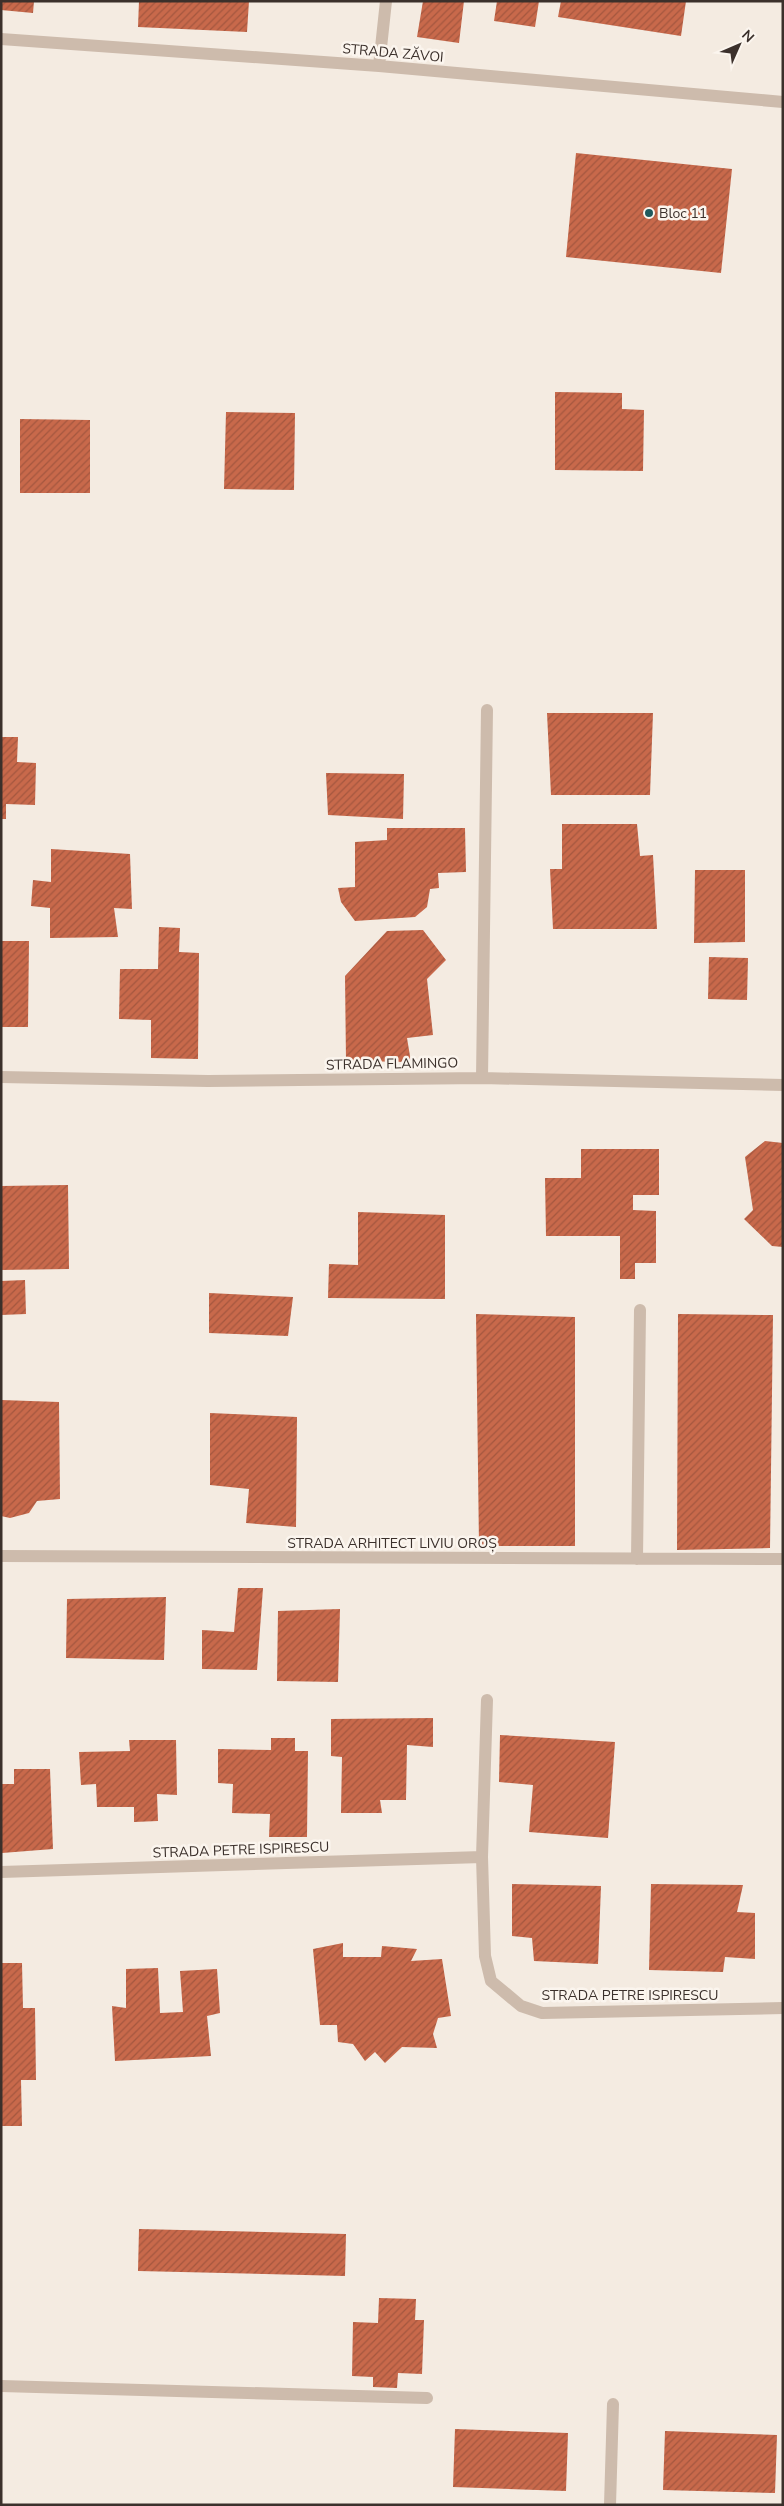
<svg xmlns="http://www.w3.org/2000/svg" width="784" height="2506" viewBox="0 0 784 2506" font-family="'Nunito Sans',sans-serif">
	<defs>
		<pattern id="building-hatch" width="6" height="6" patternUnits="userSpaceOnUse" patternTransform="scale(1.25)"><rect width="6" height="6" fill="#c8694b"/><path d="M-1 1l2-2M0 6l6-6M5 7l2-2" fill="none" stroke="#a4573f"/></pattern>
	</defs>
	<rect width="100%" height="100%" fill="#f4ebe1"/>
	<path fill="url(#building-hatch)" d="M1,1H34L33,13L1,10Z
		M139,1H249L247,32L138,27Z
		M423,1H464L459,43L417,37Z
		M497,1H539L535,27L494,21Z
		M561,1H686L681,36L558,17Z
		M576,153L732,169L721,273L566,257Z
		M555,392L622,393V409L644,410L643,471L555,470Z
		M226,412L295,413L294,490L224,489Z
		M20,419L90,420V493H20Z
		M547,713H653L650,795H551Z
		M1,737H18L17,762L36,763L35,805L6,804V819H1Z
		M326,773L404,774L403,819L328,815Z
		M562,824H637L640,856L653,855L657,929H553L550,869H562Z
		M387,828H465L466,872L438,873L439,888L430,889L427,907L415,917L355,921L341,902L338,888L355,887V842L387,840Z
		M51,849L130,854L132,909L114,908L118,937L50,938V908L31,906L33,880L51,882Z
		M695,870H745V942L694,943Z
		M159,927L180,928L179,952L199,953L198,1059L151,1058V1020L119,1019L120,969H158Z
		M423,930L446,960L427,979L433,1035L407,1038L411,1062L346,1061L345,976L387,931Z
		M1,941H29L28,1027H1Z
		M709,957L748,958L747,1000L708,999Z
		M765,1141L783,1143V1247L772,1246L744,1219L753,1210L745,1157Z
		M581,1149H659V1195H633V1210L656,1211V1263H635V1279H620V1236H546L545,1178H581Z
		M68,1185L69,1269L1,1270V1186Z
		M358,1212L445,1215V1299L328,1298L329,1264L358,1265Z
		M25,1280L26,1314L1,1315V1281Z
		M209,1293L293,1297L288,1336L209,1333Z
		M476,1314L575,1317V1546H479Z
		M678,1314L773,1315L770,1548L677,1550Z
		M1,1400L59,1402L60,1499L37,1501L29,1513L10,1518L1,1516Z
		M210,1413L297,1417L296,1527L246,1523L249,1489L210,1485Z
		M238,1588H263L257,1670L202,1669V1630L234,1632Z
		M166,1597L164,1660L66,1658L67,1599Z
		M340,1609L338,1682L277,1681L278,1611Z
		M433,1718V1747L407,1745L406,1800H380L382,1813H341L342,1757L331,1756V1719Z
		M500,1735L615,1742L608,1838L529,1832L533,1785L499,1782Z
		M271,1738H295V1751H308L307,1837H269L270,1814L232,1813L233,1784L218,1783V1749L271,1750Z
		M129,1740H176L177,1795L157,1794L158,1821L134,1822V1807H97L96,1784L81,1785L79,1752L130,1751Z
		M14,1769H50L53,1849L2,1853L1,1784H14Z
		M512,1884L601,1886L598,1964L534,1961L532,1938L512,1936Z
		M651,1884L743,1885L737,1912L755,1913V1959L725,1957L723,1972L649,1970Z
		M343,1943V1957H381L382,1946L417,1949L411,1961L442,1959L451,2016L438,2018L433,2034L437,2048L402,2047L385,2063L375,2052L365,2061L353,2044L338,2042L337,2025H320L313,1949Z
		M1,1963H22L23,2008H35L36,2080H21L22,2126H1Z
		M158,1968L160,2013L183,2012L180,1971L217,1969L220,2013L207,2016L211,2056L115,2061L112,2006L126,2008V1969Z
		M139,2229L346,2234L345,2276L138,2271Z
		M379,2298L416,2299L415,2320H424L422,2374L398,2373L397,2388L373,2387V2377L352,2376L353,2322L378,2323Z
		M455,2429L568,2433L566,2491L453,2487Z
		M665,2431L777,2435L775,2493L663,2490Z"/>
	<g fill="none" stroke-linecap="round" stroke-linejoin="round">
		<path stroke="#cdbbac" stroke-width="12" d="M1,39L379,66L783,102
			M379,66L386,1
			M1,1077L208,1081L482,1078L783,1085
			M482,1078L487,710
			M1,1556L783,1559
			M637,1559L640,1310
			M487,1700L482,1857L485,1956L491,1981L521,2006L542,2013L783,2008
			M1,1872L482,1857
			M1,2386L427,2398
			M610,2505L613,2404"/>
	</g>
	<circle fill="#1f5a5e" stroke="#fbf5ee" stroke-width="2" cx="649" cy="213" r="5"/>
	<g text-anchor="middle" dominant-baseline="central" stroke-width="5" stroke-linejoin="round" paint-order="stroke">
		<g font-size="14" fill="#3b302b" stroke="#fbf5ee">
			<text transform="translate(393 53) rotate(5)">STRADA ZĂVOI</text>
			<text transform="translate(392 1064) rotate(-1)">STRADA FLAMINGO</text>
			<text x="392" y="1543">STRADA ARHITECT LIVIU OROȘ</text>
			<text transform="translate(241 1850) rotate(-2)">STRADA PETRE ISPIRESCU</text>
			<text x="630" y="1995">STRADA PETRE ISPIRESCU</text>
		</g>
		<g font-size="14" fill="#3b302b" stroke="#fbf5ee" text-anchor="start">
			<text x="659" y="213">Bloc 11</text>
		</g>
	</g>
	<rect width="784" height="2506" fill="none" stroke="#3b302b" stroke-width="5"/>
	<g transform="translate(739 45) rotate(45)" stroke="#fbf5ee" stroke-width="4" paint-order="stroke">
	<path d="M0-4L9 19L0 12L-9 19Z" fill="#3b302b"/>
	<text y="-8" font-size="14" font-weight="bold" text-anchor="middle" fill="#3b302b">N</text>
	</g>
</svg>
